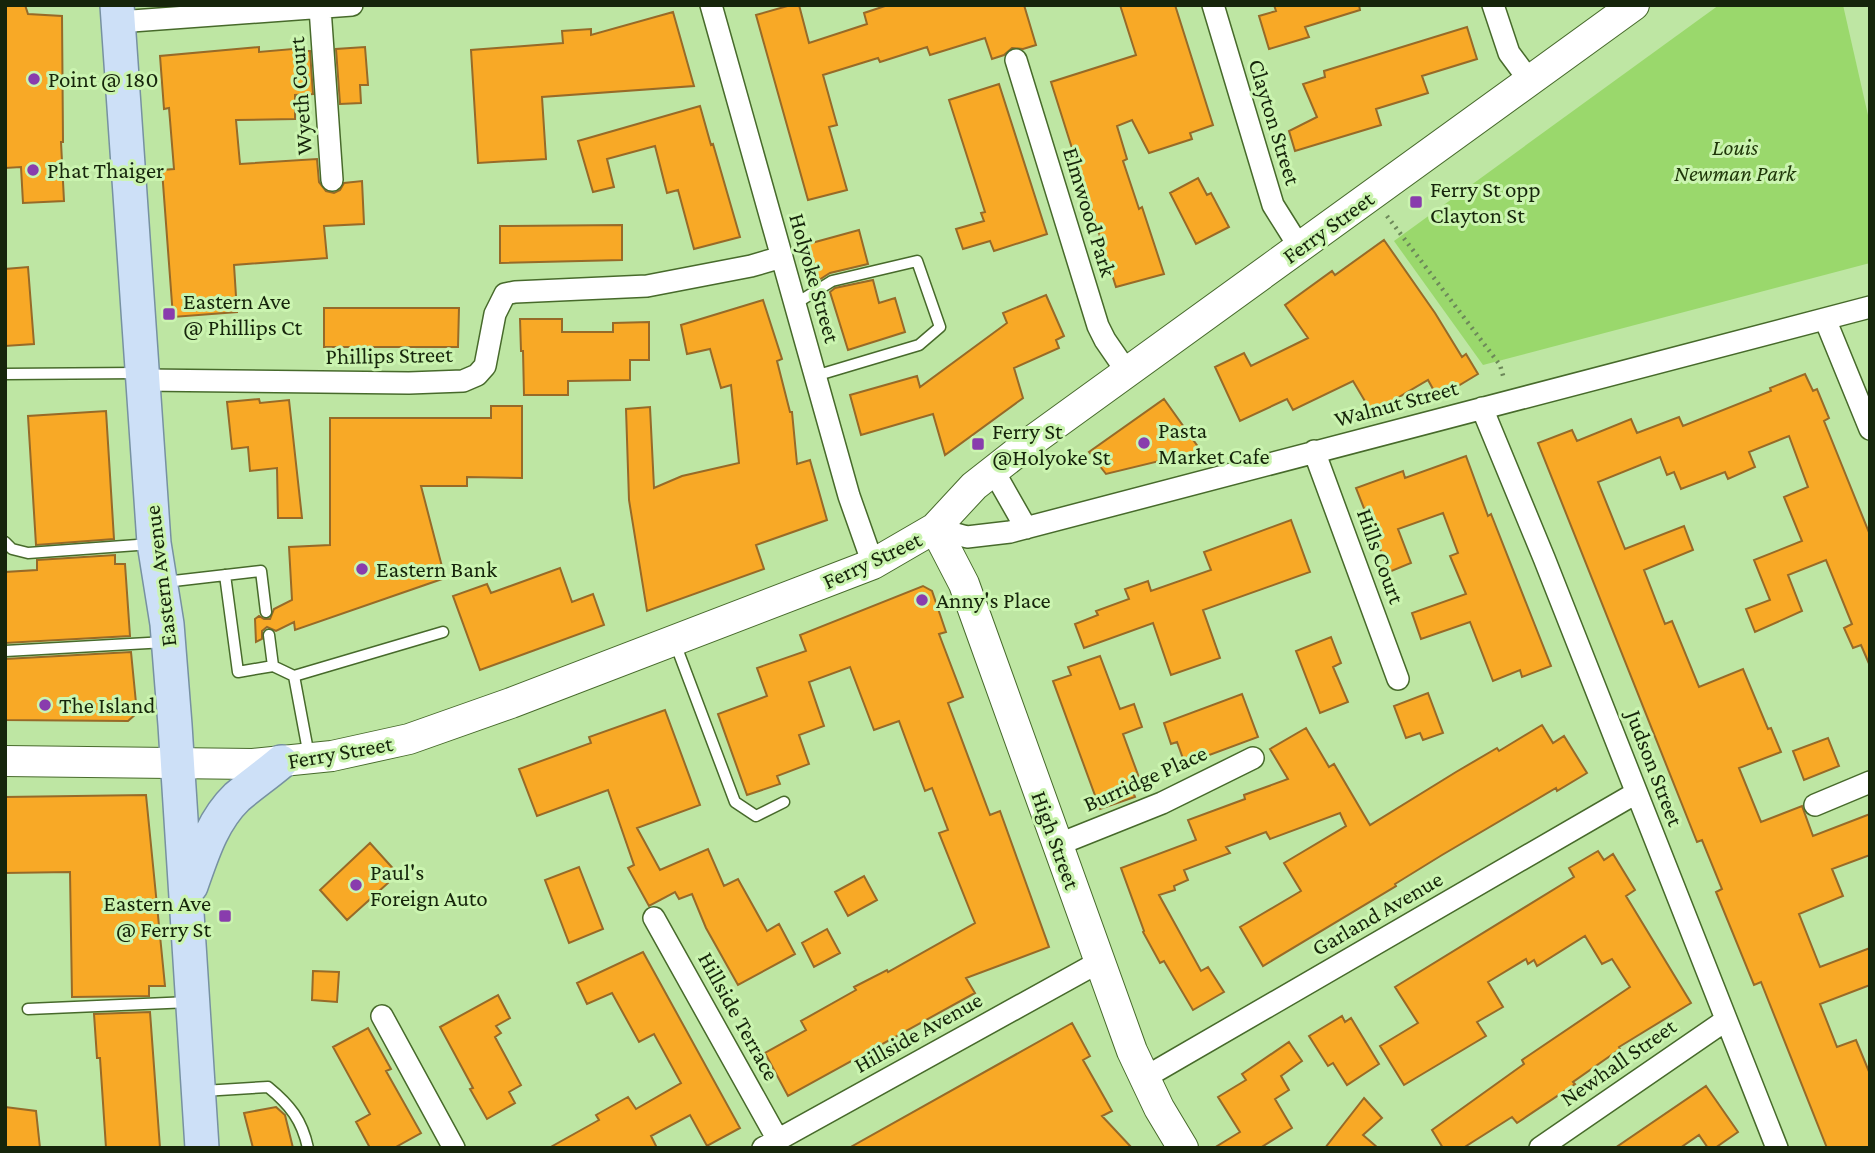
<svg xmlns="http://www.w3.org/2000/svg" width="1875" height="1153" viewBox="0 0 1875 1153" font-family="'Crimson Pro',serif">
	<rect width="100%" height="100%" fill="#bee6a3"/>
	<path fill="#9ad86c" d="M1719,5H1843L1870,124V263L1483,365L1394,241Z"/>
	<path fill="#f8a926" stroke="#976a28" stroke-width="2" d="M5,5H25L28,14L62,16L63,142H61L64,201L23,203L21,167L5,168Z
		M791,5H799L809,43L867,24L864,13L888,5H1024L1036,45L1023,49L1012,48L1004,55L992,59L985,38L930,55L927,47L880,62L878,58L823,75L837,125L829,127L847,190L808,200L756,15Z
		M1120,5H1175L1213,125L1190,133L1192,139L1149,153L1132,120L1117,126L1127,159L1123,161L1139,209L1142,207L1164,274L1116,287L1051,82L1136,55Z
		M1274,5H1359L1360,10L1305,27L1309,37L1269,49L1259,16L1276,11Z
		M673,12L694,86L542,97L546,159L478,163L471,50L563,43L562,31L591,29V35Z
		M1467,27L1477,59L1422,76L1428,93L1376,109L1381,125L1295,151L1289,131L1317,117L1303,84L1325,77L1324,71Z
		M259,47V52L304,48V51H310L313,94L295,95V119L236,120L240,164L317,159L319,182L326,191L334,193L340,190L344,183L362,181L364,224L324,226L327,258L234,265L237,312L173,317L162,170L174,169L169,108L164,109L160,56Z
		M365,47L368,85H360L361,103L340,104L336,49Z
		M999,84L1047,234L994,251L990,241L963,249L956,229L984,221L981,213L985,212L949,100Z
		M700,106L711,145L713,144L740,237L694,249L678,190L667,193L655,146L607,159L614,187L593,192L578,141Z
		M1198,178L1207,195L1211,193L1229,227L1196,244L1170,193Z
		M622,225V260L500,263V226Z
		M859,230L868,264L830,273L819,280L808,244Z
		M1384,240L1435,313L1462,357L1466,354L1478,374L1438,398L1428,380L1372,413L1353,381L1293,410L1287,399L1240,421L1215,367L1244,353L1251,366L1308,338L1285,305L1332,271L1335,275Z
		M28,267L34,344L5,346V269Z
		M873,280L879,303L895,298L905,332L848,350L830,292L835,288Z
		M1046,295L1064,336L1056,340L1059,348L1014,368L1023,398L945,455L933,414L861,435L850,395L917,376L920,387L1007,323L1003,313Z
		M763,300L782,359L777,361L790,412H792L797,464L810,460L827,520L756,545L764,569L647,611L629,500L626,409L650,407L654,488L682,476L739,463L731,385L721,388L710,349L687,354L681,325Z
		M324,308H459L458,347H324Z
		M520,319H562V332H613V323L649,322V360H630V380L568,381V395H524L523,351H521Z
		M1805,374L1813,391L1817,389L1829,418L1824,421L1870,535V666L1861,645L1853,648L1844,628L1852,624L1826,560L1788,575L1802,611L1755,632L1746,609L1770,600L1754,560L1802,541L1784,497L1808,487L1789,436L1749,452L1755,467L1728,479L1725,472L1681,489L1674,472L1667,475L1660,457L1598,482L1625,549L1684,526L1693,550L1644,570L1665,624L1672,621L1699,687L1743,669L1768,729L1771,728L1781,752L1739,768L1761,822L1802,806L1813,836L1870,814V855L1832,869L1843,896L1799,914L1820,967L1870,948V985L1820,1004L1837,1047L1856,1040L1870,1074V1148H1827L1761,982L1754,985L1716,892L1722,889L1702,840L1697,842L1538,443L1572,430L1577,441L1631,419L1637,433L1679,417L1683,426L1771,391L1770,388Z
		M259,399L260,403L289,400L302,518H278L277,468L250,471L248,447L232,449L227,402Z
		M1164,399L1201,451L1106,474L1089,452Z
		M491,406H522V478L467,477V486H421L445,578L295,630L294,622L276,631L267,627L262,631V639L256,642L255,619L259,616L264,619H270L274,609L292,600L289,547L330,545V418H491Z
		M106,411L114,539L36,545L28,416Z
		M1466,456L1488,516L1491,514L1551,666L1522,677L1520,670L1493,681L1470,622L1421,639L1412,613L1466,594L1450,556L1458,553L1443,513L1398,529L1411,563L1389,572L1356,488L1403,471L1405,478Z
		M1291,520L1310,572L1203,610L1220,658L1171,675L1153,623L1084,648L1075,624L1098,615L1096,611L1129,599L1125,589L1148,581L1151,591L1211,570L1204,552Z
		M115,555V564H125L130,636L5,643V572L37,570V560Z
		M560,568L572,602L593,594L604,625L480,670L453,596L487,584L491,593Z
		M923,586L932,591L946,632L939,634L963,697L948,703L990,815L1000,811L1049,947L966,978L975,993L788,1096L765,1053L806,1030L801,1021L856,990L854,987L887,970L888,972L975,923L939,833L948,830L932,788L925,791L899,721L874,730L850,667L809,682L824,726L799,735L809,764L777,776L780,784L747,795L718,714L767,696L757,668L806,651L800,635Z
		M1331,637L1341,663L1333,667L1348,702L1320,713L1296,651Z
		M131,652L137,713L128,721L5,720V659Z
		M1100,656L1120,709L1134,704L1142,727L1123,734L1141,783L1131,787L1135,797L1100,809L1053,681L1071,675L1068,667Z
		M1428,693L1443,733L1423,740L1420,733L1406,738L1394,706Z
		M1242,694L1258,737L1185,764L1177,742L1171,744L1164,723Z
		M665,710L700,805L637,828L660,870L708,849L724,886L738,879L767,931L779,924L795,954L738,985L706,928L692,894L679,899L675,892L649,906L628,868L634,865L608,790L537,816L519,769L591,743L589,737Z
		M1542,725L1553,743L1564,736L1587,773L1557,791L1556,788L1442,855L1395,884L1396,886L1263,966L1240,927L1301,891L1284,863L1346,826L1340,813L1270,839L1266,832L1226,847L1230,853L1184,870L1188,880L1174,886L1175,890L1159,895L1201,971L1208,967L1224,992L1193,1010L1164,961L1160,963L1143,932L1144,931L1121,868L1196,840L1188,820L1245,799L1244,795L1288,779L1270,749L1306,728L1329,767L1334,764L1370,825L1456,772L1497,748L1499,751Z
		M1828,738L1839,766L1804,780L1793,751Z
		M146,795L165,986H149V996L72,997L70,872L5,873V797Z
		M370,843L398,874L347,920L320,890Z
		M1598,851L1604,860L1613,854L1635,890L1626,896L1691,1003L1619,1047L1620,1049L1573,1082L1575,1084L1517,1123L1512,1117L1463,1148H1443L1432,1130L1524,1064L1522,1060L1630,987L1612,959L1602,964L1585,936L1537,966L1534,960L1528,964L1526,959L1488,982L1503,1007L1477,1022L1486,1036L1404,1085L1380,1046L1418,1023L1395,987L1574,877L1569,868Z
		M579,867L603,929L569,943L545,880Z
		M864,876L877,900L848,916L835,892Z
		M827,929L840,953L814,967L802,943Z
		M643,952L740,1128L707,1146L690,1115L651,1136L657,1148H549L599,1120L596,1115L628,1097L636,1109L681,1083L654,1034L639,1042L612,993L587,1004L577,983Z
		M313,971L339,972L337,1002L312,1000Z
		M498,995L510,1018L496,1026L501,1033L495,1037L521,1085L509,1092L515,1103L487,1119L470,1089L473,1088L440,1027Z
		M150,1012L160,1148H106L100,1058H97L94,1014Z
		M1342,1016L1345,1022L1351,1018L1379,1064L1347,1085L1333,1063L1328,1066L1309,1036Z
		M1072,1023L1090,1056L1083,1060L1112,1111L1102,1116L1132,1148H849Z
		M368,1028L391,1069L386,1071L421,1133L394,1148H370L356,1122L370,1114L333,1047Z
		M1289,1042L1302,1061L1281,1076L1289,1090L1275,1099L1292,1128L1260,1148H1214L1240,1132L1218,1097L1246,1080L1242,1074Z
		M1706,1086L1738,1132L1715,1148H1708L1699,1135L1680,1148H1615Z
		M1364,1098L1382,1118L1363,1135L1378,1148H1325Z
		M5,1107L36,1111L40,1148H5Z
		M276,1107L285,1115L293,1148H253L244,1113Z"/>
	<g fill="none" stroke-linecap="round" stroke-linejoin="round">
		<defs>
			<path id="lane" d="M795,304L832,281L917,261L940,327L919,345L815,376
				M5,374L139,373
				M5,542L12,549L28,553L151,544
				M225,575L238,672L273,666L294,676L443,632
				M165,582L261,571L266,612
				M269,635L273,666
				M675,643L735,802L756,816L784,802
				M5,651L166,642
				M294,676L309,756
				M28,1009L190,1002
				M203,1091L268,1087C290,1105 302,1120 308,1148"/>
			<path id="street" d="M711,5L849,496L873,564
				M1213,5L1273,205L1300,248
				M1493,5L1509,53L1529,80
				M320,8L332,180
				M118,22L352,5
				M1016,60L1098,326L1105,340L1127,372
				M1825,319L1870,429
				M143,380L409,383L463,381L477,375L485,366L495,314L505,294L515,292L647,286L751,266L782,257
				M1482,408L1544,558L1777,1148
				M1314,451L1398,679
				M993,470L1026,528
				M935,528L967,537L1010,532L1870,307
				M1815,805L1870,782
				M1057,845L1162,803L1253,758
				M654,918L778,1140
				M382,1016L454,1148
				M1144,1078L1636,793
				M763,1148L1099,962
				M1540,1148L1726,1020"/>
			<path id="secondary" d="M935,528L964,584L1132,1051L1159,1108L1183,1148
				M5,761L253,764L332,756L409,739L511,703L873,564L935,528L974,486L1025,446L1634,5"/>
			<path id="primary" d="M117,5L154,543L167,624L175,725L202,1148
				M191,886C202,855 212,821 237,797C251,785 267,774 281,762"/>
		</defs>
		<use href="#lane" stroke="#476a2b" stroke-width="13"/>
		<use href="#street" stroke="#476a2b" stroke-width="24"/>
		<use href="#secondary" stroke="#476a2b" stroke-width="32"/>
		<use href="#primary" stroke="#7791a1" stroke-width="36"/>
		<path stroke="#6c8859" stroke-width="4.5" stroke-dasharray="2 5" stroke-linecap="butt" d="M1387,216L1500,365L1504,379"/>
		<use href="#lane" stroke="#fff" stroke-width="10"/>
		<use href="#street" stroke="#fff" stroke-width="21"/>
		<use href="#secondary" stroke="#fff" stroke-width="30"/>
		<use href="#primary" stroke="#cde0f7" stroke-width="33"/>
	</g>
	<g fill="#893cad" stroke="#cbf4b0" stroke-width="2.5">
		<circle cx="34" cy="79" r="7"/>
		<circle cx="33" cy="170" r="7"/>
		<rect x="1409" y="195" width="14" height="14" rx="3.5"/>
		<rect x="162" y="307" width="14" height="14" rx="3.5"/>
		<circle cx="1144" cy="443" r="7"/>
		<rect x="971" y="437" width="14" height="14" rx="3.5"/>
		<circle cx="362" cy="569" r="7"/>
		<circle cx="922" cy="600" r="7"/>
		<circle cx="45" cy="705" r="7"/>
		<circle cx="356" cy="885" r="7"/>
		<rect x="218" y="909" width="14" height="14" rx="3.5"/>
	</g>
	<g text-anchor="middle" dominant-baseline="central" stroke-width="6" stroke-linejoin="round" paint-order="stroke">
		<g font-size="23" fill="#16250b" stroke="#cbf4b0" text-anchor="start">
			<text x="48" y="79">Point @ 180</text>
			<text x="47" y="170">Phat Thaiger</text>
			<text x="1430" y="189">Ferry St opp<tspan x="1430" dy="26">Clayton St</tspan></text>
			<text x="183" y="301">Eastern Ave<tspan x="183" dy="26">@ Phillips Ct</tspan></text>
			<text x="1158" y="430">Pasta<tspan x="1158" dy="26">Market Cafe</tspan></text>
			<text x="992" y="431">Ferry St<tspan x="992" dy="26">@Holyoke St</tspan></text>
			<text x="376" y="569">Eastern Bank</text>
			<text x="936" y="600">Anny's Place</text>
			<text x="59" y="705">The Island</text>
			<text x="370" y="872">Paul's<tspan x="370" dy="26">Foreign Auto</tspan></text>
			<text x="211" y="903" text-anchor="end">Eastern Ave<tspan x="211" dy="26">@ Ferry St</tspan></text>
		</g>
		<g font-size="23" fill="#16250b" stroke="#cbf4b0">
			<text transform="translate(300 96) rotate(-94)">Wyeth Court</text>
			<text transform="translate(1275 122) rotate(73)">Clayton Street</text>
			<text transform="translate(1090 212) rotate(73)">Elmwood Park</text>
			<text transform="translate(1328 227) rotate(-36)">Ferry Street</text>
			<text transform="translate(815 278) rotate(74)">Holyoke Street</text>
			<text transform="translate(389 355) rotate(-1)">Phillips Street</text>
			<text transform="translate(1396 403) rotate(-15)">Walnut Street</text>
			<text transform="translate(1381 556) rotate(70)">Hills Court</text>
			<text transform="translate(872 560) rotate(-25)">Ferry Street</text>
			<text transform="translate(160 576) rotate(-97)">Eastern Avenue</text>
			<text transform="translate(340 752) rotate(-10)">Ferry Street</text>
			<text transform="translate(1655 768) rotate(69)">Judson Street</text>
			<text transform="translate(1145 778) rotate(-24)">Burridge Place</text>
			<text transform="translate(1056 840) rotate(70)">High Street</text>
			<text transform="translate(1377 913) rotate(-30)">Garland Avenue</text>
			<text transform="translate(739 1016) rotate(61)">Hillside Terrace</text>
			<text transform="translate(918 1032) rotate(-29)">Hillside Avenue</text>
			<text transform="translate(1618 1062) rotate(-35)">Newhall Street</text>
		</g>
		<g font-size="23" font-style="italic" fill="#1e3608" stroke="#cbf4b0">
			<text x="1735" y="147">Louis<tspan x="1735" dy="26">Newman Park</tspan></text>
		</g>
	</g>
	<rect width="1875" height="1153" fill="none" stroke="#16250b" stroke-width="14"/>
</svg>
